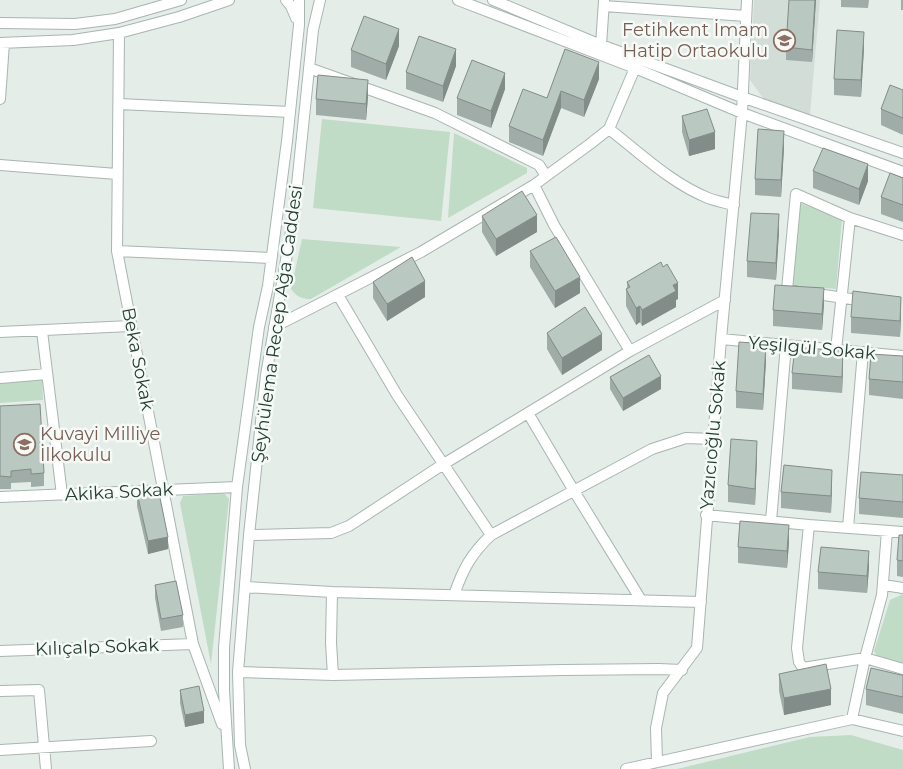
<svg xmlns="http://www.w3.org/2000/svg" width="903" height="769" viewBox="0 0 903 769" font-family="Montserrat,sans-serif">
	<rect width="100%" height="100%" fill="#e5ede9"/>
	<path fill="#d3ddd8" d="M754,0H820L810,115L763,98L750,80Z"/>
	<path fill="#c0dcc6" d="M322,119L450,132L441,221L313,208Z
		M454,133L527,168V173L448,218Z
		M800,203L842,219L836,289L792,285Z
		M302,239L401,247L311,299C302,299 297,297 291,289Z
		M42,379L43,400L0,403V381Z
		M224,493L229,499L211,664L180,503L183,496Z
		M903,594V664L878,658L874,651L890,600Z
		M851,735L903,750V769H677L810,737Z"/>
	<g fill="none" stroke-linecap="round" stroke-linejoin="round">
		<defs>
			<path id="minor" d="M286,0L291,6L296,18
				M458,0L635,68L742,113L903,172
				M493,0L601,45L742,97L903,153
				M604,6L746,16
				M0,23L75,24L115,19L181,0
				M119,33L117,251L193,644L222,724
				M0,43L73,40L119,33L179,17L229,0
				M601,45L604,1
				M309,68L435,113L539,165L546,176
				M0,99L4,43
				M119,104L290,112
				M609,129C640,153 671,183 708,198C716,201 725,203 734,205
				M0,165L117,174
				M534,185L554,225L630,351
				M117,251L271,258
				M796,291L787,290L796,194L850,218
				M810,293L865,301
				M338,295L397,395L491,535
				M274,327L421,252L534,185L590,144L609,129L635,68
				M42,331L62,495
				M0,332L131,326
				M721,339L903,356
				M836,350L850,218L903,235
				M0,378L47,374
				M528,413L574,491L641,600
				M0,497L237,487
				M706,515L809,525L903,532
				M771,521L786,345
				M809,525L797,648L799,662L803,668L865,658L903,669
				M848,528L863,352
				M249,535L331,533L349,526L442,465L630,351L725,300
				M884,585L903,588
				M245,587L332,592L701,602
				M332,592L331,643L333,675
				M454,595C463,569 471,554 491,535L652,449L686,438L713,439
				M0,651L193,644
				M238,672L333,675L563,670L659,669L682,670
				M0,691L39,690L46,769
				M852,719L865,658L882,595L887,531
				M0,750L151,741
				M657,761L656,728L663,693L697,648L721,339L742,113L747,0
				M229,769L224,691V648L237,487L259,327L268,286L287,141L299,25V0
				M245,769L240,745L238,672L249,535L266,375L294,214L313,30L320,0
				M626,769L852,719L903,731"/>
		</defs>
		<use href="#minor" stroke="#a8b5b0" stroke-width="12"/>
		<use href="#minor" stroke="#fff" stroke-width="10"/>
	</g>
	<path fill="#a0aca7" d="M789,0H816L812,62L786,60V47Z
		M841,0H869L868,8L841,7Z
		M901,0H903V10H901Z
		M399,46L386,80L351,67V50Z
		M864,48L861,97L834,95V79Z
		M565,49L599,79L584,117L561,108L543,156L509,142V126L547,98Z
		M456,66L443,102L406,89V72Z
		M505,89L491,128L457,115V98Z
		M903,90V135L881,125V109Z
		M368,97L366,120L316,115V99Z
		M682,116L715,149L689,156L682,132Z
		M784,148L781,197L755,195V179Z
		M813,171L868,181L859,205L813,188Z
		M903,178V222L881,214V197Z
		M482,216L537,232L496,256L482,232Z
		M779,231L776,280L747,277V261Z
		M530,251L580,293L555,308L530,267Z
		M373,282L425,297L387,321L373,298Z
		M627,282L678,299L676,300V307L642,326L640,322L636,325L626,306V289H627Z
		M824,304L822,330L773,326V310Z
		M901,314L900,337L851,333V317Z
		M547,333L602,350L562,375L547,349Z
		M903,356V399L869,395V379Z
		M766,361L763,410L736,408V391Z
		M843,368L842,393L792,389V373Z
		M610,377L661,389L623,411L610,389Z
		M0,406L44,473V486L31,487V482L11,483V489H0Z
		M757,457L755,505L728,502V485Z
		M903,475V518L859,514V498Z
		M832,486L831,513L781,508V492Z
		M137,493L168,549L148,554L137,506Z
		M903,535V577L897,576V560Z
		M789,542L787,568L738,563V547Z
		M869,567L867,593L818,589V572Z
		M155,585L183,615V627L161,631L155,598Z
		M779,674L831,705L784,715L779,691Z
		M903,675V714L866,705V689Z
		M180,690L204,723L185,727L180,703Z"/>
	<path fill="#828c88" d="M815,0H816L812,62V50Z
		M399,29V46L386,80V64Z
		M864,32V48L861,97V80Z
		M456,49V66L443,102V86Z
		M599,62V79L584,117V100Z
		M505,73V89L491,128V111Z
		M368,80V97L366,120V104Z
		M561,91V108L543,156V140Z
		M784,131V148L781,197V180Z
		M715,132V149L689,156V140Z
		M868,164V181L859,205V189Z
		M779,214V231L776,280V263Z
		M537,215V232L496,256V239Z
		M580,277V293L555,308V291Z
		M425,281V297L387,321V304Z
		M678,283V299L676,300V307L642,326V310L673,285Z
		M824,288V304L822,330V314Z
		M901,297V314L900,337V321Z
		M640,306V322L636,325V308Z
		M602,334V350L562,375V358Z
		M766,344V361L763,410V394Z
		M843,351V368L842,393V377Z
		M661,376V389L623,411V398Z
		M757,441V457L755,505V489Z
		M832,470V486L831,513V496Z
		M789,525V542L787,568V551Z
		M168,537V549L148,554V541Z
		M869,551V567L867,593V576Z
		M831,689V705L784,715V698Z
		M204,711V723L185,727V715Z"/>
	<path fill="#bac8c2" stroke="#828c88" d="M789,0H815L812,50L786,47Z
		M364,16L399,29L386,64L351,50Z
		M837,30L864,32L861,80L834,79Z
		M419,36L456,49L443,86L406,72Z
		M565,49L599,62L584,100L561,91L543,140L509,126L523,89L547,98Z
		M472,60L505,73L491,111L457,98Z
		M318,75L368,80L366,104L316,99Z
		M890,85L903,90V118L881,109Z
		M707,109L715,132L689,140L682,116Z
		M758,129L784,131L781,180L755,179Z
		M823,148L868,164L859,189L813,171Z
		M890,173L903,178V205L881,197Z
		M522,191L537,215L496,239L482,216Z
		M751,213L779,214L776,263L747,261Z
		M556,237L580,277L555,291L530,251Z
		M412,257L425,281L387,304L373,282Z
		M661,262L663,267L667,264L678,283L673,285L676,291L642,310L640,306L636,308L626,289L630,287L627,282Z
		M775,285L824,288L822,314L773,310Z
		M853,291L901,297L900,321L851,317Z
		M585,307L602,334L562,358L547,333Z
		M739,342L766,344L763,394L736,391Z
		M795,347L843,351L842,377L792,373Z
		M871,354L903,356V382L869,379Z
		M649,355L661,376L623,398L610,377Z
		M40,404L44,473L31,474V469L11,471V477L0,476V406Z
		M731,439L757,441L755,489L728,485Z
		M784,465L832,470L831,496L781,492Z
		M861,472L903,475V502L859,498Z
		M158,488L168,537L148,541L137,493Z
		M740,521L789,525L787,551L738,547Z
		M899,535H903V561L897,560Z
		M821,547L869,551L867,576L818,572Z
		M176,581L183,615L161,619L155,585Z
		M826,664L831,689L784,698L779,674Z
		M871,668L901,675H903V697L866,689Z
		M199,686L204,711L185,715L180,690Z"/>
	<defs>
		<symbol id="school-ring" viewBox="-11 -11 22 22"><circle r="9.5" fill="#f5faf7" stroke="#8d6e63" stroke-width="1.5"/><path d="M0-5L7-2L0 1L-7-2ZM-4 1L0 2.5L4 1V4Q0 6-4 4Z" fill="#8d6e63"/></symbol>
	</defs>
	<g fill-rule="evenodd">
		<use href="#school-ring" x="772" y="28" width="25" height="25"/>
		<use href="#school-ring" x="12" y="432" width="25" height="25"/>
	</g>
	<g text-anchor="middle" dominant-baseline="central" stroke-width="5" stroke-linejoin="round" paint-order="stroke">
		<g font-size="18" fill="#785e54" stroke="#f5faf7" text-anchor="end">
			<text x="768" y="30">Fetihkent İmam<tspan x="768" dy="21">Hatip Ortaokulu</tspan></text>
			<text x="40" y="434" text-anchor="start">Kuvayi Milliye<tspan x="40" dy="21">İlkokulu</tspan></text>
		</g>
		<g font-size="18" fill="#253d36" stroke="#f5faf7">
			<text transform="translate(277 324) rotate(-82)">Şeyhülema Recep Ağa Caddesi</text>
			<text transform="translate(812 348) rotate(5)">Yeşilgül Sokak</text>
			<text transform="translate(138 359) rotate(79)">Beka Sokak</text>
			<text transform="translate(713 435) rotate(-85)">Yazıcıoğlu Sokak</text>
			<text transform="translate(119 492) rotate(-3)">Akika Sokak</text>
			<text transform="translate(97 647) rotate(-2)">Kılıçalp Sokak</text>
		</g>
	</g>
</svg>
